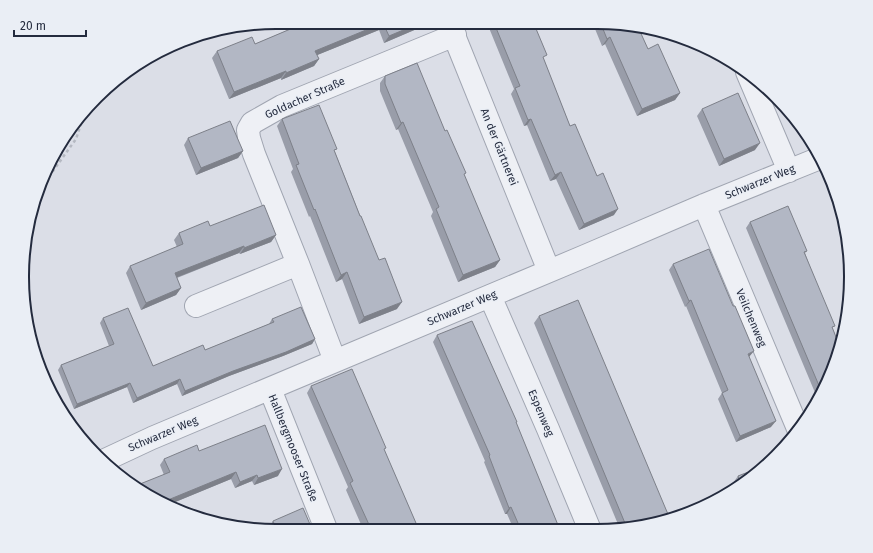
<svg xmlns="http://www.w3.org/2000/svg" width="873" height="553" viewBox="0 0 873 553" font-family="'Fira Sans',sans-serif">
	<rect width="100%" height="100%" fill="#dbdee7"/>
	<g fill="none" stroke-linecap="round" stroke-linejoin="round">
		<defs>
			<path id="street" d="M449,23L549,271
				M747,72L789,171
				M704,205L799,431
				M490,296L548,429L590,530
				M196,306L298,264
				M335,361L298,264L254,154L249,138L248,130L252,123L282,106L455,35
				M270,389L326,529
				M105,460L152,438L585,256L704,205L820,158"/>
		</defs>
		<use href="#street" stroke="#a0a5b1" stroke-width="24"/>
		<path stroke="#b5b9c2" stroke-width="2.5" stroke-dasharray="3 3" stroke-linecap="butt" d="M35,196L76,139L85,112"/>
		<use href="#street" stroke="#eef0f5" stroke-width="22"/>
	</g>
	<path fill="#999da9" d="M307,22L423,23L419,28L384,43L379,30L317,55L319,59L314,66L281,80V78L229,99L212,58L217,51L255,44Z
		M487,23L526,24L544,60L570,126L614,215L579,230L556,179L550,181L527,125L524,126L511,94L514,89Z
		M593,24H629L680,93L675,100L637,116L605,44L602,46Z
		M385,76L445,131L464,175L500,260L495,267L458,282L431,216L433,212L398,129L396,130L380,91V83Z
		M702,109L755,150L719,166L697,116Z
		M282,119L335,152L397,309L359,324L342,279L336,282L310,216L309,217L291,172L293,169L277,126Z
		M188,138L243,151L238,158L196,175L184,145Z
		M750,222L807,251L805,253L833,329L840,347L816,395L746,228Z
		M210,226L276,235L271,242L240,254L239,253L177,278L181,288L176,295L141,310L126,273L130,266L177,247L174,240L179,233Z
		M673,264L749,357L771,427L736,442L718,399L722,393L686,306L685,307L669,270Z
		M539,316L670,519L620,529L534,323Z
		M103,318L153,366L205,350L269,324L272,319L315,339L312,344L283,356L229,376L182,396L177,384L133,403L127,387L74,409L58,370L61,365L109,346L100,323Z
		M437,335L516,423L560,530H514L507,514H505L484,462L485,461L433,342Z
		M311,386L384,450L419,530L363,529L346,490L348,487L307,393Z
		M199,451L278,476L254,485L252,481L235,488L231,479L168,505L135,486L164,475L160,465L164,459Z
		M756,469L735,487L733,483L738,476Z
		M273,521L312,529H268Z"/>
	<path fill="#7d8089" d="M383,23L379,30L310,58L315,51Z
		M420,23H423L419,28L384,43L389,36Z
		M610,37L605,44L602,46L607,39Z
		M319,59L314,66L281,80L286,73Z
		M286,71L281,78L229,99L234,92Z
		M680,93L675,100L637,116L642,109Z
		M531,119L527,125L524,126L528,120Z
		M403,122L398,129L396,130L401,123Z
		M760,143L755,150L719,166L724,159Z
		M243,151L238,158L196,175L201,168Z
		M561,172L556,179L550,181L555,175Z
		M618,209L614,215L579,230L584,224Z
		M276,235L271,242L240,254L244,248Z
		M244,246L239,253L170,280L175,273Z
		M500,260L495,267L458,282L463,275Z
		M347,272L342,279L336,282L341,275Z
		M181,288L176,295L141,310L146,303Z
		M691,300L686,306L685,307L689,301Z
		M402,302L397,309L359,324L364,317Z
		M315,339L312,344L283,356L229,376L182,396L185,391L233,371Z
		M754,351L749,357L748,354Z
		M180,379L177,384L133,403L137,398Z
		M130,383L127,387L74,409L77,404Z
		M776,421L771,427L736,442L740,436Z
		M282,469L278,476L254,485L258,478Z
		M236,472L231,479L168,505L163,502Z
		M257,475L252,481L235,488L240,482Z
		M511,507L507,514H505L509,508Z"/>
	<path fill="#b2b7c4" stroke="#7d8089" d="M307,22L420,23L389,36L383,23L315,51L319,59L286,73V71L234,92L217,51L252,37L255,44Z
		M494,23L526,24H534L547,55L543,57L570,126L575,124L597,176L603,173L618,209L584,224L561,172L555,175L531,119L528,120L515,88L520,86Z
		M601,24H629L638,27L648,49L658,44L680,93L642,109L610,37L607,39Z
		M417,63L445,131L447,130L466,173L464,174L500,260L463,275L436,209L439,207L403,122L401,123L385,84V76Z
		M738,93L760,143L724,159L702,109Z
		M319,105L337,149L334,150L360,216H361L379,260L385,258L402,302L364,317L347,272L341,275L315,209L314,210L296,165L299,164L282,119Z
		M230,121L243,151L201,168L188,138Z
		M264,205L276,235L244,248V246L175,273L181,288L146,303L130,266L183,244L179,233L208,221L210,226Z
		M788,206L807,251L804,252L835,326L832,327L840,347L820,388L750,222Z
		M709,249L733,306H735L754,351L748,354L776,421L740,436L722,393L728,390L691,300L689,301L673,264Z
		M578,300L670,519L627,528L539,316Z
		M301,307L315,339L286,352L233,371L185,391L180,379L137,398L130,383L77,404L61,365L114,344L103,318L128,308L153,366L203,345L205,350L274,322L272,319Z
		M472,321L517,422H516L560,530H521L511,507L509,508L489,456L490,455L437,335Z
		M352,369L386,448L384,449L419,530L371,529L350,483L353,481L311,386Z
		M57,401L64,408L61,409Z
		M265,425L282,469L258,478L257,475L240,482L236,472L163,502L135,486L170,472L164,459L197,445L199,451Z
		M756,469L740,482L738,476Z
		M303,508L312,529H267L274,526L273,521Z"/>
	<g text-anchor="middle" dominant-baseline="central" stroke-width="3" stroke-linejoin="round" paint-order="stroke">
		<g font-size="11" fill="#242b3e" stroke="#eaeef5">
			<text transform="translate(305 98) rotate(-24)">Goldacher Straße</text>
			<text transform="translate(499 147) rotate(68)">An der Gärtnerei</text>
			<text transform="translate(760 182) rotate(-22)">Schwarzer Weg</text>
			<text transform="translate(462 308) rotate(-23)">Schwarzer Weg</text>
			<text transform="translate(751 318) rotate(67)">Veilchenweg</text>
			<text transform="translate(541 413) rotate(67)">Espenweg</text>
			<text transform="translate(163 434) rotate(-23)">Schwarzer Weg</text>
			<text transform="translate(293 448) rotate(68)">Hallbergmooser Straße</text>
		</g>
	</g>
	<path d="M0 0H873V553H0ZM276 29H597A247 247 0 0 1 844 276V277A247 247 0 0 1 597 524H276A247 247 0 0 1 29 277V276A247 247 0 0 1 276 29Z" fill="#eaeef5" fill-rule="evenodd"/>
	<path fill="none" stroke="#242b3e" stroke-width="2" d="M276 29H597A247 247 0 0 1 844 276V277A247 247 0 0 1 597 524H276A247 247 0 0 1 29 277V276A247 247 0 0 1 276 29Z"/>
	<path d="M14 30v6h72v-6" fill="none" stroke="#242b3e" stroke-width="2"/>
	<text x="20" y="30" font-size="12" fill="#242b3e" stroke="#eaeef5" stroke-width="3" paint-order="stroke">20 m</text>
</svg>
